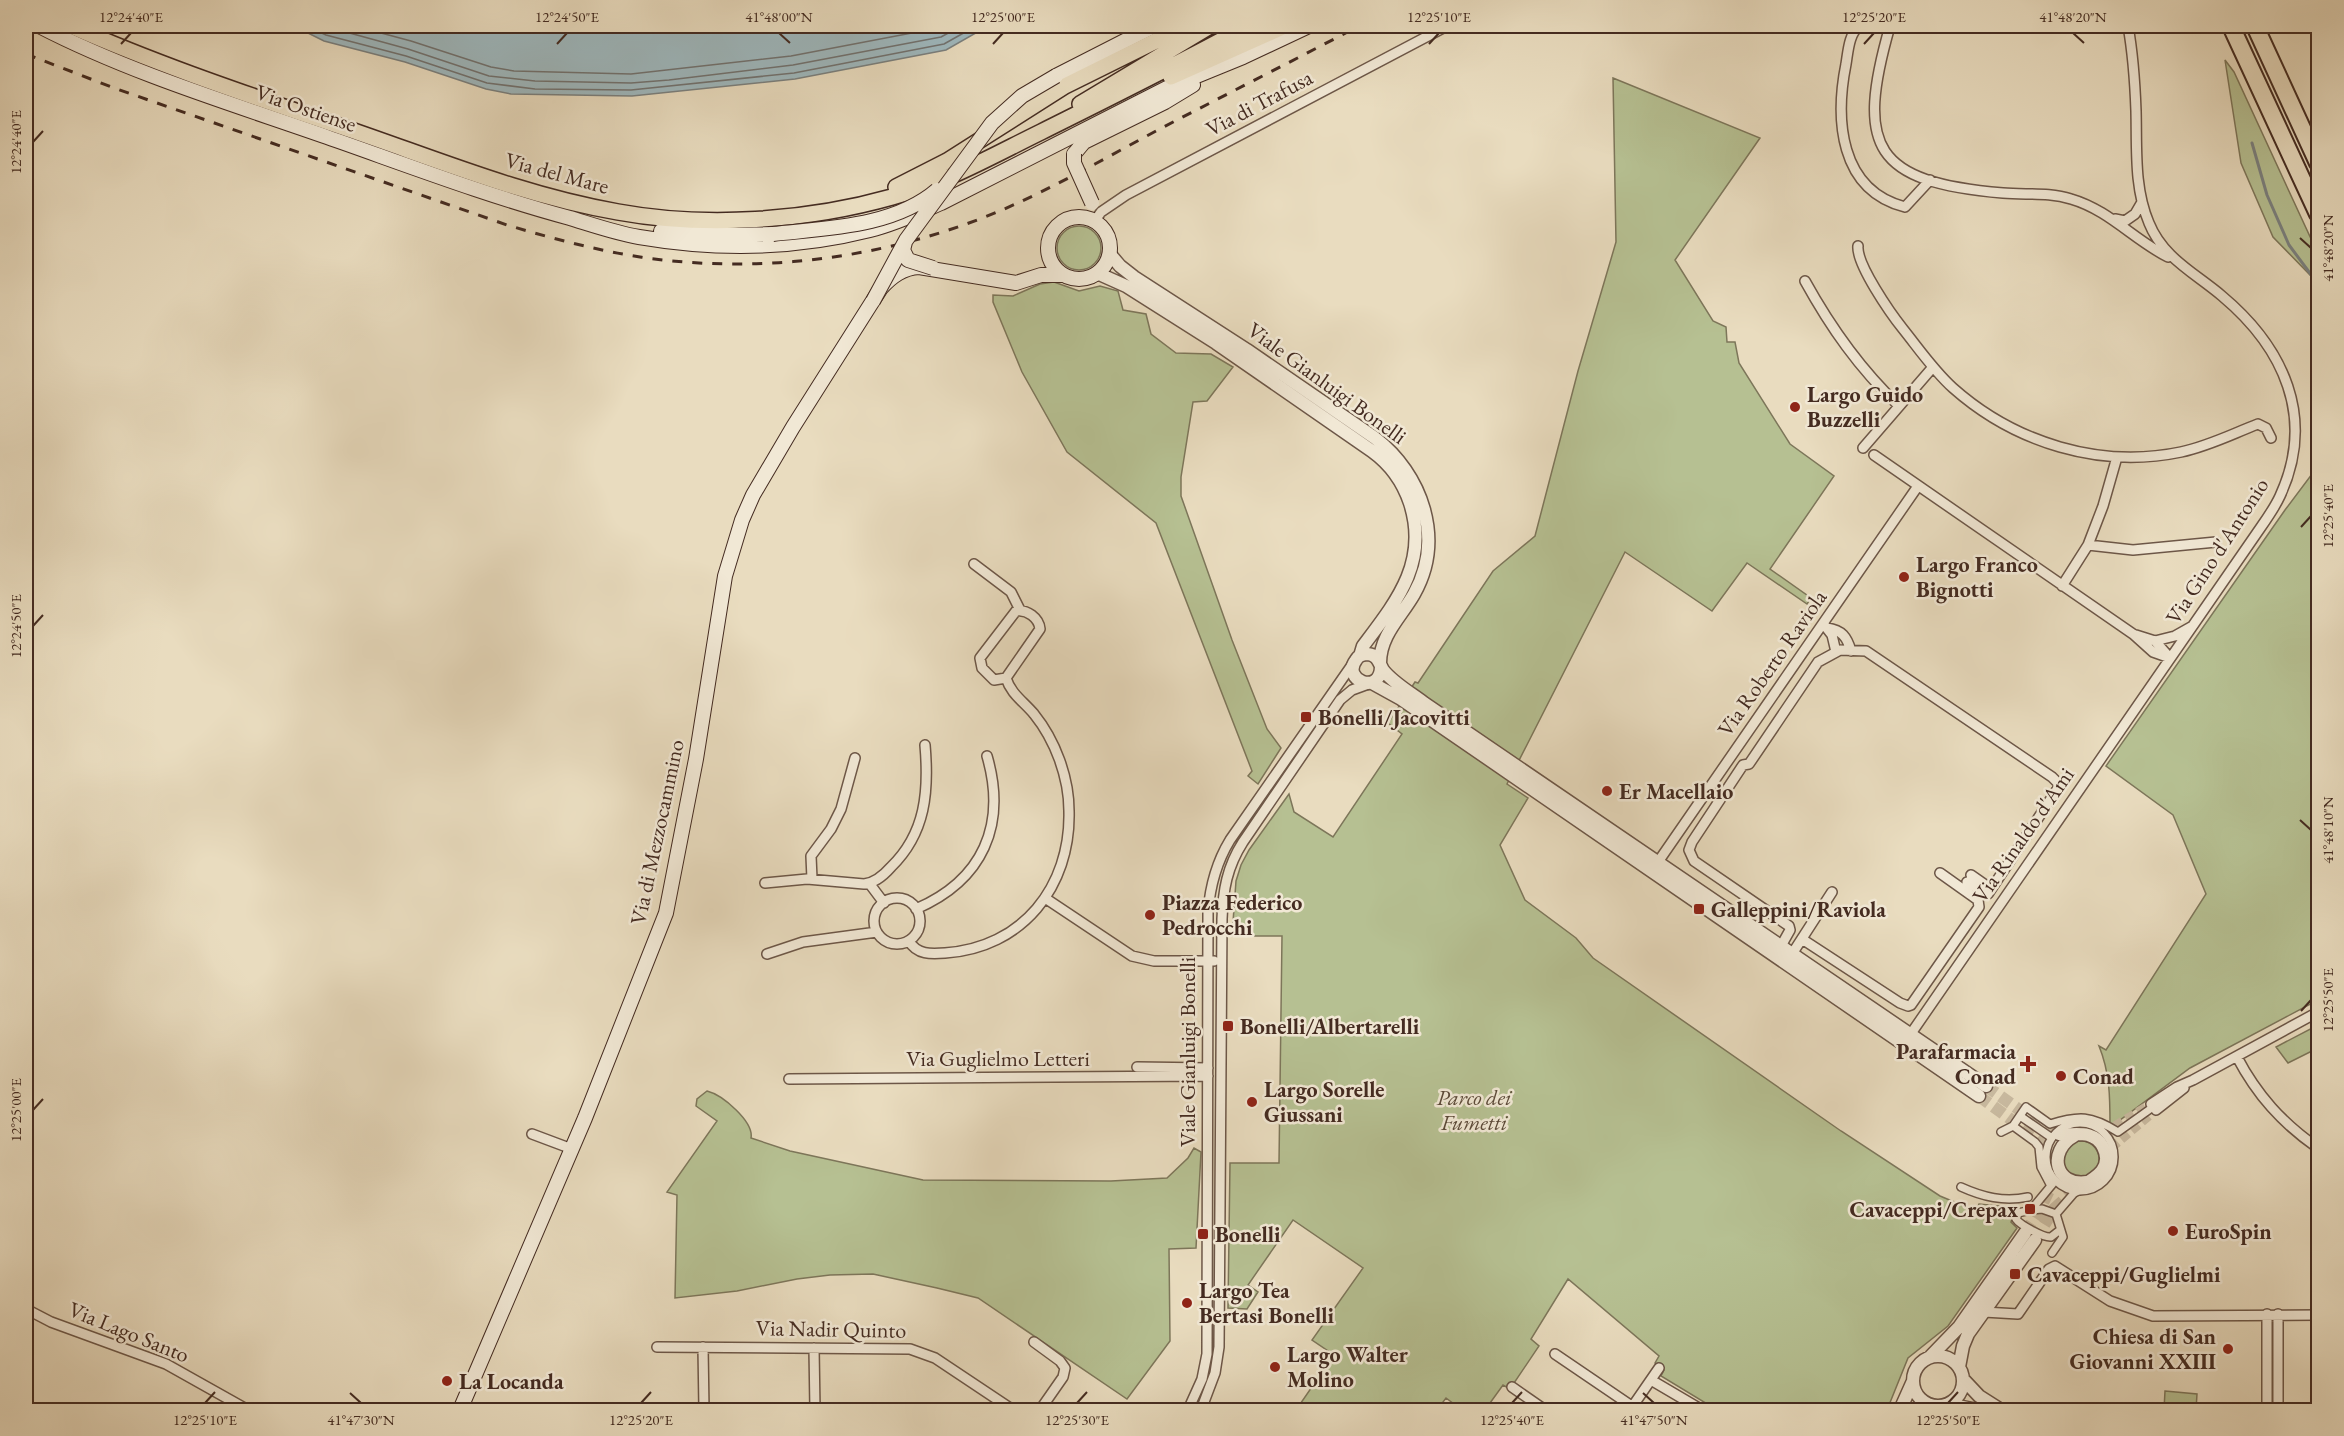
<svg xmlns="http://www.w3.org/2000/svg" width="2344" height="1436" viewBox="0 0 2344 1436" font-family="'EB Garamond',serif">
	<rect width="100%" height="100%" fill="#e9dcbf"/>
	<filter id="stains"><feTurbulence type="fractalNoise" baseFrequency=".00333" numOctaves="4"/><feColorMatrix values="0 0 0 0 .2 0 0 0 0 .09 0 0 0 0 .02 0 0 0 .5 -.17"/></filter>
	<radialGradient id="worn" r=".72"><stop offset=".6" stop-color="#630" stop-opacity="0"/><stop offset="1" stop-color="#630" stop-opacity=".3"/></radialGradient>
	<path fill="#b6c092" stroke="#7d765a" stroke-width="1.5" d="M2225,60L2234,72L2318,254V275L2313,278L2273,237L2241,163Z
		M1613,78L1760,138L1675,260L1713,321L1726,327L1727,342H1735L1739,363L1790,444L1834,476L1770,569L1811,598L1807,604L1747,563L1712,611L1625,552L1507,784L1528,798L1500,845L1525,900L1576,938L1593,958L1841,1131L1940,1196L1976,1211L1979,1204L2009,1207L2014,1214L2011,1222L2017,1228L1948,1326L1908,1358L1887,1410H1717L1661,1376L1664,1370L1655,1363L1659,1356L1568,1279L1531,1339L1539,1346L1510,1389L1503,1385L1485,1410H1462L1446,1398L1437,1410H1296L1334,1355L1312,1340L1363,1268L1293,1220L1248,1285L1258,1292L1247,1309L1228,1308L1230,1163H1279L1282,936H1232L1236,881L1241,865L1249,850L1289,794L1294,812L1333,837L1402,734L1388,723L1415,682L1418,683L1493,571L1535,536L1578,371L1616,242Z
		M1057 248a22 22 0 1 1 44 0a22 22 0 1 1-44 0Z
		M1054,282L1079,291L1100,286L1118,291L1123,310L1146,314L1151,334L1176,353L1211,354L1233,367L1207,401L1193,402L1181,477V496L1232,640L1267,729L1281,748L1258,784L1248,776L1252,771L1156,523L1067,452L1022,372L993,302V295L1013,296L1040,284Z
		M2318,466V1000L2190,1068L2116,1123L2110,1125C2110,1098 2110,1073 2099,1046L2106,1050L2206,894L2173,815L2106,766L2285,510Z
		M2318,1025V1048L2288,1063L2276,1047Z
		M707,1091C723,1095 754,1122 751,1138L790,1151L923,1180L1111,1181L1167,1178L1188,1158L1194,1148L1201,1152L1196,1248L1169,1249L1170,1341L1127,1399L978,1298L937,1288L873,1274L830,1275L797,1279L737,1291L675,1298L677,1195L667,1192L717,1121L696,1106L697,1099Z
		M2063 1159a18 18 0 1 1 36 0a18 18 0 1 1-36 0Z
		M2165,1391L2197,1394L2196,1410H2164Z"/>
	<path fill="#9eb8be" stroke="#7a807f" stroke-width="1.5" d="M294,26H988L946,50L795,79L632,96L511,94L486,89L405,62L324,41Z"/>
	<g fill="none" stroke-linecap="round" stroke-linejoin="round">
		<path stroke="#717270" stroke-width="1.5" d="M307,26L326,35L406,56L487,83L535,89L631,90L794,73L944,44L976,26
			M324,26L408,49L489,76L535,81L631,83L669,80L793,65L941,37L961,26
			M355,26L411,41L491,67L514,71L631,74L791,56L938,28L943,26"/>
		<path stroke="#7a807f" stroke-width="3" d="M2252,143L2267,195L2289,245L2318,284"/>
		<path stroke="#c8b99f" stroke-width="9" stroke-dasharray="9 4.5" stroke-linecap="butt" d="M2103,1133L2151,1104
			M2111,1148L2156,1110"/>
		<path stroke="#c8b99f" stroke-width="12" stroke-dasharray="12 6" stroke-linecap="butt" d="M1986,1086L2039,1124L2059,1134
			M1979,1096L2050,1148
			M2025,1233L2038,1213L2053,1182
			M2035,1240L2054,1209L2075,1190"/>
		<defs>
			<path id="pedestrian" d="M2020,1116L2052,1138
				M2046 1157a34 34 0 1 1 68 0a34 34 0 1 1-68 0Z
				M2013,1126L2026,1107L2050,1124C2079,1115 2091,1115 2118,1132L2153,1107
				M2001,1132L2013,1126L2035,1142L2039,1147L2041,1167L2051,1186
				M2055,1181L2031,1210L2018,1213L2016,1219C2020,1225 2044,1238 2051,1237L2060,1230
				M1961,1187C1983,1197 2004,1202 2028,1197
				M2031,1210L2042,1209L2056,1214
				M2052,1253L2063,1237L2056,1214L2075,1192"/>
			<path id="minor" d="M1860,26C1849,32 1848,52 1846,64C1835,119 1839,190 1905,207L1930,180
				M1890,26C1855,148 1874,182 2003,193C2026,195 2049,192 2071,199C2109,210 2134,240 2168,257
				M2115,219L2125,221L2135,214L2142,202
				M1094,222L1101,212L1126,195L1447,26
				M1858,246C1856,264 1891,314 1903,329C1919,349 1934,371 1953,388C2015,443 2100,469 2181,452C2209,446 2232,434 2258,424L2266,428L2271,438
				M1805,281C1831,328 1859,368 1898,405
				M1863,448L1933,367
				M1874,455L2133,634L2153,652L2170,658
				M2088,545L2133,550L2216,542
				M974,564L1011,592L1020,610
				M2062,586L2088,545L2103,506L2117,457
				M1016,611C1027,609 1039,618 1040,629L1006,678L994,680L982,668L980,658Z
				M1825,626L1832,635L1836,652
				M1827,628C1842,630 1847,637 1851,651
				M2136,635L2155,641L2170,658
				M2155,641L2175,636L2191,627
				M1658,862L1918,486
				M1971,875L1991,889
				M812,879L811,856L831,829L841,809L855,758
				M765,883L807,879L864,884C875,883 884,875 891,867C926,833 929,791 925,745
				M869,883L884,903
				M1045,898L1132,956L1154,961H1214
				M874 921a23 23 0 1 1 46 0a23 23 0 1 1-46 0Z
				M916,909C983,880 1007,825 987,756
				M1802,939L1900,1003L1908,1006L1911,1005L1979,907L1978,900L1940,873
				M909,941C917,955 931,954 945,953C1022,948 1071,887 1069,811C1069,777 1055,740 1034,714C1023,701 1011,694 1006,678
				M1781,946L1790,930L1789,926L1694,861L1689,850L1692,842L1743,765L1749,764L1818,662L1840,650L1866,651L2052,777L2058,783V788L1988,894L1967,882
				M767,954L803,942L877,932
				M1792,954L1832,892
				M1910,1035L2261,527C2268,517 2275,507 2280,496C2316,418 2284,348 2222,296C2195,273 2163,258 2149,223C2134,188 2137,149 2136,111C2135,83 2133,54 2128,26
				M2237,1057C2257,1095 2282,1123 2318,1148
				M1137,1067L1208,1068
				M789,1079L1208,1076
				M2151,1104L2177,1087L2193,1080L2318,1012
				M2156,1110L2184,1088
				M532,1134L572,1149
				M26,1309L51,1322L166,1364L248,1410
				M1984,1312L2018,1314L2049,1269L2055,1266L2110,1301L2153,1316L2318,1315
				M2267,1314V1410
				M1034,1342L1060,1361L1065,1368L1063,1377L1040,1410
				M657,1347L910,1349L935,1358L1013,1410
				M703,1347L704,1410
				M814,1348L815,1410
				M1555,1354L1633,1407
				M1651,1380L1702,1410
				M1512,1387L1545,1410
				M2278,1408H2318
				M1188,1410L1202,1379L1207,1354L1208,912C1210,887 1216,863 1230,840L1354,662
				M1201,1410L1215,1373L1219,1347L1222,919C1223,890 1227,867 1243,842L1340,700L1352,690L1371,683
				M1630,1410L1659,1368
				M2278,1410V1314"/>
			<path id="tertiary" d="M1109,253L1120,266L1134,277L1247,350L1375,438C1422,474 1445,539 1414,594C1401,617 1380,635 1380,663
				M1097,273L1126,286L1216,343L1372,451C1390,464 1403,482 1410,503C1429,562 1397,601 1363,646L1360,656
				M1381,667C1380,696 1341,680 1356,660C1358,656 1363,654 1368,654C1378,655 1379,663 1383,670C1393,683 1411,693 1424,703L1986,1086
				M1372,683L1401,699L1979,1096
				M2059,1134C2069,1135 2079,1133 2088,1135C2095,1137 2100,1141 2103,1147C2115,1170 2091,1180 2075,1190
				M2074,1136C2047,1151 2055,1187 2087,1182
				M1913 1381a25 25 0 1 1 50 0a25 25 0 1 1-50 0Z
				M1931,1356L1959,1327L2025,1233
				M1959,1367L1963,1346L1968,1334L2035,1240
				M1963,1379L1979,1396L2001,1410
				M1948,1404L1977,1410
				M1900,1410L1913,1381"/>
			<path id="secondary" d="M39,26C130,73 230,103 327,137C407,165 488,196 570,218C593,225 616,233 639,237C715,250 795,249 870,230C895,224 918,213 941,203L1167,88L1243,57L1309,26
				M1056,76L1154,26
				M1074,154L1084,142L1165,102L1193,85
				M1048 248a31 31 0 1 1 62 0a31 31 0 1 1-62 0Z
				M661,231L738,235L773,234
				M460,1410L585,1118L666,913L696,759L725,576L742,520L753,495L793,427L881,288C892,276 903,268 919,267L1016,283L1041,275H1064"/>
			<path id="primary" d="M71,26C161,66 255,97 348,129C436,159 525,196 618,212C705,228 807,221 892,197C945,183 992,156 1041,132C1111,97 1180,63 1248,26
				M1171,77L1285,26
				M1080,104L1210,26
				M896,187L947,161L1065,86L1186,26"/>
			<path id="motorway" d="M2231,26L2318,214
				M2255,26L2318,163"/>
		</defs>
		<use href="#pedestrian" stroke="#6d5748" stroke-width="10"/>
		<use href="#minor" stroke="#6d5748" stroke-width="12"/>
		<use href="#tertiary" stroke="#6d5748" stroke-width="15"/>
		<use href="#secondary" stroke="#442b21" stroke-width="16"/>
		<use href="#primary" stroke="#442b21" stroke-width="18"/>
		<use href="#motorway" stroke="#442b21" stroke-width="20"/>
		<use href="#pedestrian" stroke="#f1e8d5" stroke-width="7"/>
		<use href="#minor" stroke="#f1e8d5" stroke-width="9"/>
		<use href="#tertiary" stroke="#f1e8d5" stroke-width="12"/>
		<use href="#secondary" stroke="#f1e8d5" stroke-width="14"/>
		<use href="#primary" stroke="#e9dcbf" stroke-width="15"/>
		<use href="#motorway" stroke="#e9dcbf" stroke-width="16"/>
		<path stroke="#442b21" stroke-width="3" stroke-dasharray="10 10" stroke-linecap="butt" d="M26,54L114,88L507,225C551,238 595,250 640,257C762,275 889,258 1002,210C1062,184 1119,150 1177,120C1237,89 1298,58 1359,26"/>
		<defs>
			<path id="secondary-bridge" d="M1074,154V163L1092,203
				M773,234C827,228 894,227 937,190
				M905,242L903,250L908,260L933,268
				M873,301L906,240L992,123L1022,96L1056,76"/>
		</defs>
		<use href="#secondary-bridge" stroke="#442b21" stroke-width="16" stroke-linecap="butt"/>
		<use href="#secondary-bridge" stroke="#f1e8d5" stroke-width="14"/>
	</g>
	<path fill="none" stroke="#442b21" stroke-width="2" d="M779,33L790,43M2073,33L2084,43M121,44L131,33M557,44L567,33M993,44L1003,33M1429,44L1439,33M1864,44L1874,33M33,142L43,131M2300,238L2311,248M2301,527L2311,516M33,626L43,615M2300,820L2311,830M2301,1011L2311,1000M33,1110L43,1099M350,1393L361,1403M1643,1393L1654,1403M205,1403L215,1392M641,1403L651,1392M1077,1403L1087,1392M1512,1403L1522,1392M1948,1403L1958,1392"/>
	<g fill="#8f2418" stroke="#f1e8d5" stroke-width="2">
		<circle cx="1795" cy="407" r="6"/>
		<circle cx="1904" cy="577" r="6"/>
		<rect x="1300" y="711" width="12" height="12" rx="3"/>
		<circle cx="1607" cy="791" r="6"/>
		<rect x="1693" y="903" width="12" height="12" rx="3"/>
		<circle cx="1150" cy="915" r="6"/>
		<rect x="1222" y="1020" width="12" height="12" rx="3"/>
		<path d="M2025 1055h6v6h6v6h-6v6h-6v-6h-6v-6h6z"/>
		<circle cx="2061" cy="1076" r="6"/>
		<circle cx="1252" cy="1102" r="6"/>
		<rect x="2024" y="1203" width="12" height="12" rx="3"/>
		<circle cx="2173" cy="1231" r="6"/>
		<rect x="1197" y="1228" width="12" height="12" rx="3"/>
		<rect x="2009" y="1268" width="12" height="12" rx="3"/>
		<circle cx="1187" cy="1303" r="6"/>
		<circle cx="2228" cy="1349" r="6"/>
		<circle cx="1275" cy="1367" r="6"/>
		<circle cx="447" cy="1381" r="6"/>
	</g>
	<g text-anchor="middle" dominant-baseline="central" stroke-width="5" stroke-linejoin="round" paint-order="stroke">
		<g font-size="22" fill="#442b21" stroke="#f1e8d5">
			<text transform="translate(1259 103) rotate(-28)">Via di Trafusa</text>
			<text transform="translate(306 108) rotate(19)">Via Ostiense</text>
			<text transform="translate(557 173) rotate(15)">Via del Mare</text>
			<text transform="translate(1327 383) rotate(36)">Viale Gianluigi Bonelli</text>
			<text transform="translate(2217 551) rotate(-57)">Via Gino d'Antonio</text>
			<text transform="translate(1772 663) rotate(-55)">Via Roberto Raviola</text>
			<text transform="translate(657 832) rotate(-78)">Via di Mezzocammino</text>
			<text transform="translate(2023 835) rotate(-55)">Via Rinaldo d'Ami</text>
			<text transform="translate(1187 1052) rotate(-90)">Viale Gianluigi Bonelli</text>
			<text x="998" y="1058">Via Guglielmo Letteri</text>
			<text transform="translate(831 1329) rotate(1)">Via Nadir Quinto</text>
			<text transform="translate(129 1332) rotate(22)">Via Lago Santo</text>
		</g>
		<g font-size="22" font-weight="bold" fill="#442b21" stroke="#f1e8d5" text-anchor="start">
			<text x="1807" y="394">Largo Guido<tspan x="1807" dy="25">Buzzelli</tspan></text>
			<text x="1916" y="564">Largo Franco<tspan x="1916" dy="25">Bignotti</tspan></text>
			<text x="1318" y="717">Bonelli/Jacovitti</text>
			<text x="1619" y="791">Er Macellaio</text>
			<text x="1162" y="902">Piazza Federico<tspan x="1162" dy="25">Pedrocchi</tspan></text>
			<text x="1711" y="909">Galleppini/Raviola</text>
			<text x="1240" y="1026">Bonelli/Albertarelli</text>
			<text x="2016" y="1051" text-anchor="end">Parafarmacia<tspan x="2016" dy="25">Conad</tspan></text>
			<text x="2073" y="1076">Conad</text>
			<text x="1264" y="1089">Largo Sorelle<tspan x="1264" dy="25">Giussani</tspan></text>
			<text x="2018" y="1209" text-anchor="end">Cavaceppi/Crepax</text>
			<text x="2185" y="1231">EuroSpin</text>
			<text x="1215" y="1234">Bonelli</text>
			<text x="2027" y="1274">Cavaceppi/Guglielmi</text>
			<text x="1199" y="1290">Largo Tea<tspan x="1199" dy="25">Bertasi Bonelli</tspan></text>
			<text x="2216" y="1336" text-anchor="end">Chiesa di San<tspan x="2216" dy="25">Giovanni XXIII</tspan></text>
			<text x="1287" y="1354">Largo Walter<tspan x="1287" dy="25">Molino</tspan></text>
			<text x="459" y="1381">La Locanda</text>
		</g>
		<g font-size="22" font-style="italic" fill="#5b4938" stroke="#f1e8d5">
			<text x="1474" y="1097">Parco dei<tspan x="1474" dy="25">Fumetti</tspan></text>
		</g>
	</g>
	<rect width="2344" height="1436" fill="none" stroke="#e9dcbf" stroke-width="66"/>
	<rect x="33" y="33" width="2278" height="1370" fill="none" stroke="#442b21" stroke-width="2"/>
	<g font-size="15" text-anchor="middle" fill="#442b21">
		<text x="131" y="22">12°24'40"E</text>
		<text x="567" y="22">12°24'50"E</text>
		<text x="779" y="22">41°48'00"N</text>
		<text x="1003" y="22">12°25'00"E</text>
		<text x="1439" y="22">12°25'10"E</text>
		<text x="1874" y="22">12°25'20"E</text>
		<text x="2073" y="22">41°48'20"N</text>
		<text transform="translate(16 142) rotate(-90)" y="5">12°24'40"E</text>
		<text transform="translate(2328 248) rotate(-90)" y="5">41°48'20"N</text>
		<text transform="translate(2328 516) rotate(-90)" y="5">12°25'40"E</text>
		<text transform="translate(16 626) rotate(-90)" y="5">12°24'50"E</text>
		<text transform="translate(2328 830) rotate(-90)" y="5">41°48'10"N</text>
		<text transform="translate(2328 1000) rotate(-90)" y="5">12°25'50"E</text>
		<text transform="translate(16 1110) rotate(-90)" y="5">12°25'00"E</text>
		<text x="205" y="1425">12°25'10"E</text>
		<text x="361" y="1425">41°47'30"N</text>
		<text x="641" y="1425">12°25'20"E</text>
		<text x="1077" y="1425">12°25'30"E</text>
		<text x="1512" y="1425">12°25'40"E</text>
		<text x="1654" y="1425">41°47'50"N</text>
		<text x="1948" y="1425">12°25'50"E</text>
	</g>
	<rect width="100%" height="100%" filter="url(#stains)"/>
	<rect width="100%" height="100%" fill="url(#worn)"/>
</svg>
